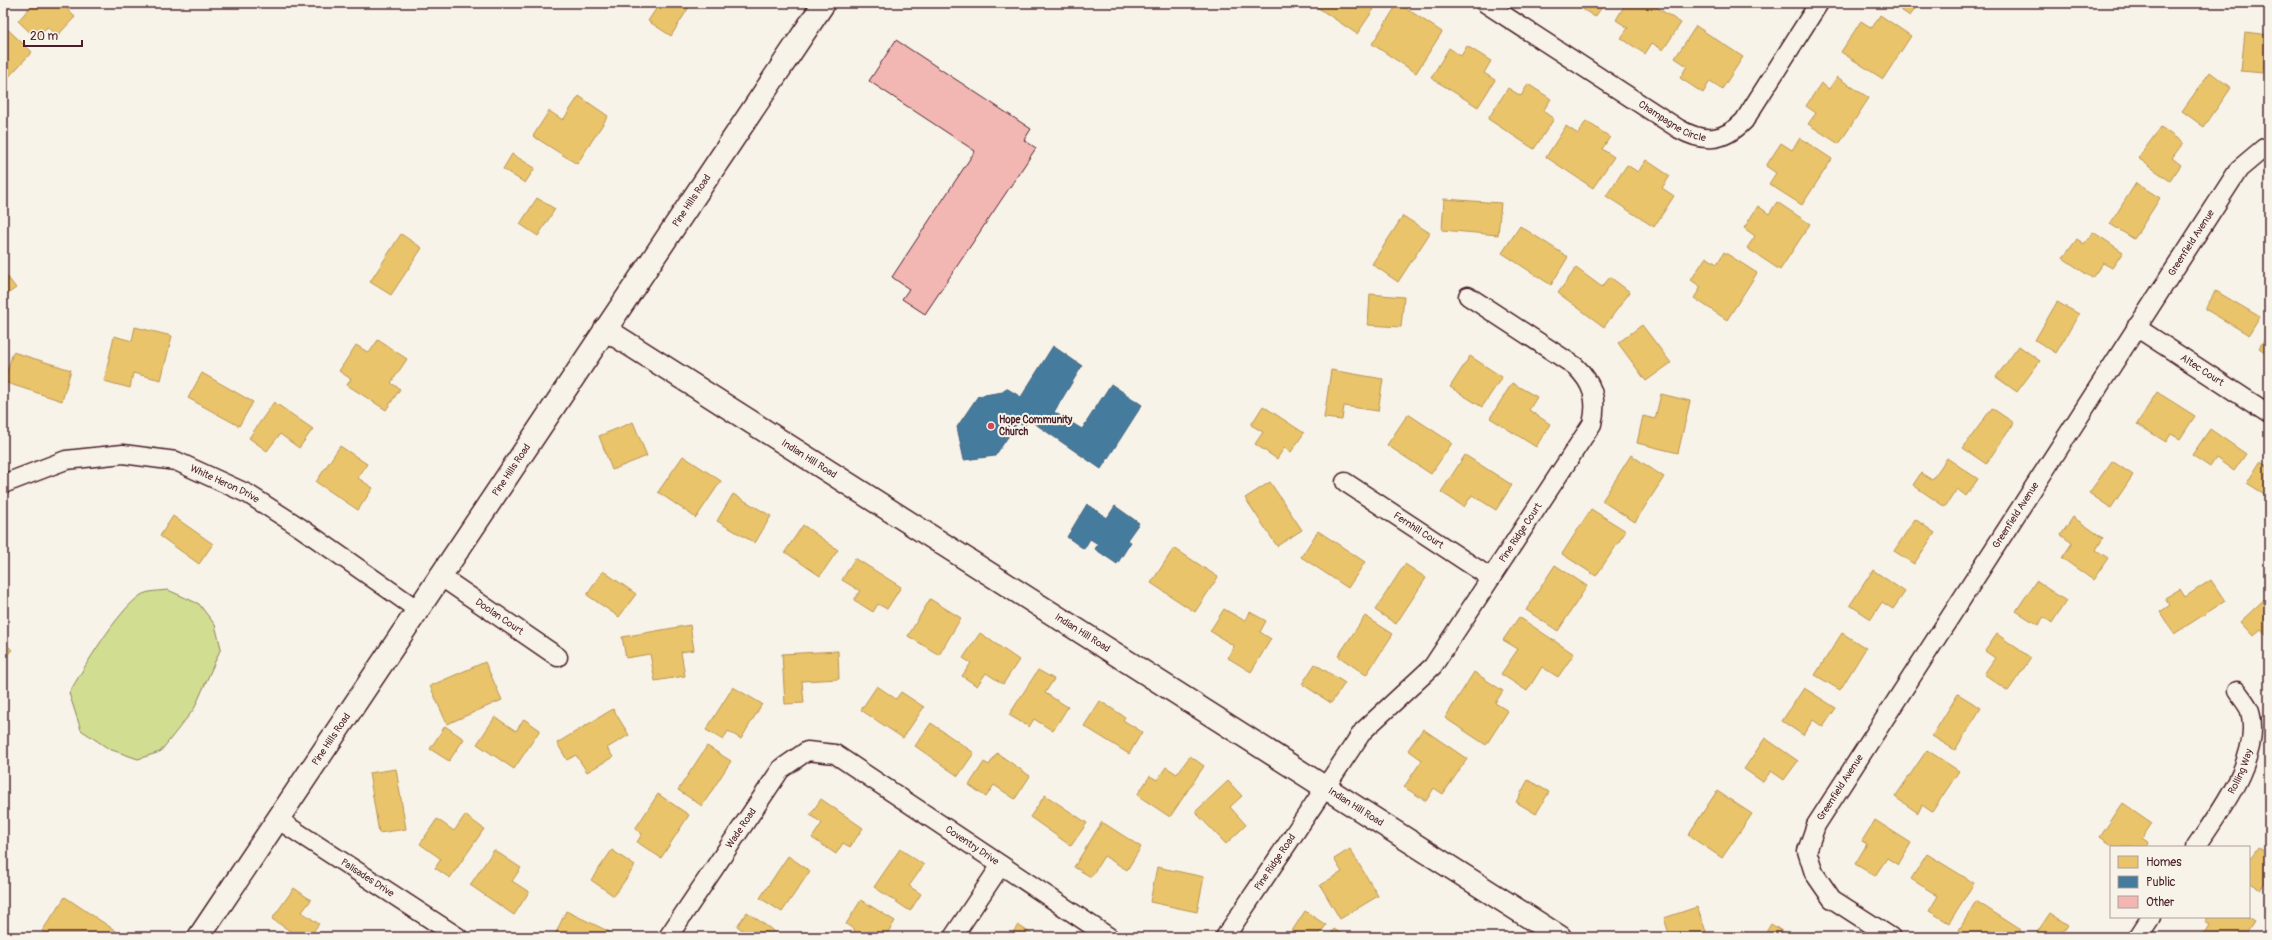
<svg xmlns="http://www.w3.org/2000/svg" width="2272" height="940" viewBox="0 0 2272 940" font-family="Pangolin,sans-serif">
	<rect width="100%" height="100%" fill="#f7f3e8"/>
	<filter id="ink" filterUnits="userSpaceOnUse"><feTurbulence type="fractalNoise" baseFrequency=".025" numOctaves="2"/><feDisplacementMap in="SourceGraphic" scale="8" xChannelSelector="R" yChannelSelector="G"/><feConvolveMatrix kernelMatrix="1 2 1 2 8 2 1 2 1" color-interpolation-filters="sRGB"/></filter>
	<g filter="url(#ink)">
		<path fill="#d1de91" stroke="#8e7e5e" d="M168,590L199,604L215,625L221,648L194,709L160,752L138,759L109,749L81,730L69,693C84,668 117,611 141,595C147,591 160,591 168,590Z"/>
		<path fill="#e9c46a" stroke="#b99257" d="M29,3H75L68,10L75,17L57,36L47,27L37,39L18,21L32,5Z
			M660,3H683L689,7L671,36L648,21Z
			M1311,3H1378L1357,34Z
			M1398,3L1442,32L1416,73L1372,44Z
			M1573,3H1605L1595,17Z
			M1626,3H1650L1681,23L1663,50L1652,43L1645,54L1621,38L1628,28L1616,20Z
			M1890,3H1919L1910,16Z
			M1880,15L1911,36L1883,79L1841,52L1861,21L1872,28Z
			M3,25L32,52L3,83Z
			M1696,26L1743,57L1722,89L1710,81L1703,93L1680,78L1687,66L1675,58Z
			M2245,32L2269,35V59H2264L2263,73L2241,71Z
			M1467,46L1491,61L1484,73L1495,80L1478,107L1431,78L1449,48L1461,56Z
			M2210,72L2231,88L2204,127L2182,111Z
			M1837,77L1869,98L1839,144L1808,124L1816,113L1806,106L1821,83L1829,89Z
			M1528,84L1551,99L1543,111L1554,119L1534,149L1488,119L1508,88L1521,96Z
			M579,96L608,116L577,164L533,136L549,111L563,120Z
			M1586,121L1610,137L1602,149L1614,157L1593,188L1546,157L1566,126L1578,134Z
			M2161,127L2183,143L2172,158L2181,165L2170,181L2138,158Z
			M1800,138L1832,159L1802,205L1769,184L1776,173L1766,166L1781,143L1792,150Z
			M512,154L535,168L525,183L503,169Z
			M1646,160L1670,176L1662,188L1674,196L1654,227L1606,196L1627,165L1638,172Z
			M2136,183L2160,198L2134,239L2110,224Z
			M537,198L555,209L538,236L520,224Z
			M1444,199L1501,203L1498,235L1442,230Z
			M1777,202L1810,224L1780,270L1747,248L1755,236L1744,228L1758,206L1769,214Z
			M1403,216L1430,233L1398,282L1372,264Z
			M1520,226L1568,257L1551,285L1502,253Z
			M2093,232L2123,252L2112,268L2103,263L2092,278L2063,258L2077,239L2084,244Z
			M401,234L422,248L391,295L370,282Z
			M1724,252L1757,273L1727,320L1694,298L1701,287L1691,280L1706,257L1717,264Z
			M1576,268L1602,287L1610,277L1630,292L1604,327L1558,293Z
			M3,271L16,288L3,297Z
			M2216,291L2260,317L2249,335L2205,309Z
			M1370,294L1404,297L1401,327L1368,325Z
			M2057,302L2079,314L2056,353L2035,340Z
			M1642,325L1671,363L1646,381L1618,343Z
			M135,327L172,336L161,380L133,373L130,388L104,381L114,336L132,341Z
			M2269,332V355L2259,348Z
			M378,340L407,359L391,383L400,389L386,410L347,385L351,379L339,371L356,345L369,353Z
			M2019,346L2040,361L2017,392L1996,377Z
			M13,352L71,370L62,401L4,382Z
			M1470,356L1502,377L1482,407L1450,387Z
			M1331,370L1383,379L1378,411L1344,406L1342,420L1324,418Z
			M202,373L253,402L239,426L188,398Z
			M1512,383L1537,397L1529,410L1550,424L1536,447L1490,418Z
			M2157,392L2195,416L2180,439L2171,434L2166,442L2137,424Z
			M1661,394L1690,401L1678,453L1637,443L1643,416L1655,419Z
			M274,402L313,429L299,448L280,434L267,451L249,438Z
			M1263,406L1304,433L1291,452L1284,448L1277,459L1255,444L1263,432L1251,425Z
			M1992,408L2014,423L1986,464L1963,448Z
			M1408,414L1452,443L1431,474L1387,445Z
			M633,422L647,456L612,470L599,436Z
			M2210,429L2246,454L2234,471L2216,458L2210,467L2192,455Z
			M340,446L367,464L358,478L373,488L358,510L316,482Z
			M1465,455L1512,485L1496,510L1472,495L1464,507L1441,492Z
			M1631,455L1664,477L1635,522L1602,501Z
			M683,456L721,481L696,518L658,492Z
			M1947,458L1978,479L1966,496L1957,489L1945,507L1913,485L1921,473L1932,480Z
			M2112,461L2133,475L2111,508L2089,493Z
			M2260,462L2269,467V508L2264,505L2269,497L2247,483Z
			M1270,482L1302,530L1277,546L1245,498Z
			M733,494L771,516L755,543L717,521Z
			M1591,509L1626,531L1596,576L1562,554Z
			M173,516L213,544L199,564L160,536Z
			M2073,517L2103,538L2096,550L2108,558L2093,580L2062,558L2072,543L2061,535Z
			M1915,519L1935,533L1914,564L1894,551Z
			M803,525L838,550L820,576L785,552Z
			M1318,531L1365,562L1348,588L1301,557Z
			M1174,548L1218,577L1195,612L1151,583Z
			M855,558L901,587L887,609L878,604L873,612L854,600L860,591L842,580Z
			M1405,564L1426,578L1396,624L1375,610Z
			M1555,565L1587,586L1558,631L1526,610Z
			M1873,570L1905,592L1893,609L1882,602L1871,619L1850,605Z
			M603,571L636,594L619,617L587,595Z
			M2211,580L2225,601L2174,634L2160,612L2170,605L2165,598L2180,589L2185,597Z
			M2036,581L2066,601L2052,623L2044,617L2038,625L2016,611Z
			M2269,595V638L2261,629L2253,636L2240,622Z
			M930,599L961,618L939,655L908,636Z
			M1224,609L1245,621L1250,612L1266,621L1260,632L1271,639L1251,672L1228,658L1234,646L1210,631Z
			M1365,616L1393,634L1366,675L1338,656Z
			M1519,617L1574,654L1558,677L1542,667L1527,691L1501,674L1518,649L1503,640Z
			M690,625L694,650L681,652L685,676L655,681L650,654L626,658L622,637Z
			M980,633L1019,660L1003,684L986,673L977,686L962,676L971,663L963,658Z
			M1842,633L1866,648L1840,690L1815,675Z
			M1997,634L2031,658L2008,691L1984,674L1995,658L1985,651Z
			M3,641L12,650L3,659Z
			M838,651L839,679L802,681L804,703L785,704L782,654Z
			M485,662L502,700L447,724L430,686Z
			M1315,664L1345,683L1331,703L1302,684Z
			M1038,670L1054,679L1045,693L1068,707L1053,731L1034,719L1029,727L1009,715Z
			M1474,672L1503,691L1495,703L1508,711L1486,745L1445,718Z
			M877,686L896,699L901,692L924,707L903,738L861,710Z
			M733,687L762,704L741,739L728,731L723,740L706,730Z
			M1804,688L1836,708L1823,727L1813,720L1803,735L1782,721Z
			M1958,694L1981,708L1955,750L1932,736Z
			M1100,701L1125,717L1123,720L1142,732L1129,754L1084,726Z
			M613,709L629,735L607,748L613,757L587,772L576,755L567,760L557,743Z
			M495,717L516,731L524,719L540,730L514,769L477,744Z
			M931,723L974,753L958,776L915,746Z
			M445,726L464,739L449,761L430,749Z
			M1423,729L1467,759L1443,794L1434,788L1426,801L1404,787L1422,760L1408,750Z
			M1765,738L1798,761L1784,780L1771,771L1763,782L1744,769Z
			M707,746L731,761L702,806L678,790Z
			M1927,750L1959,771L1932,812L1922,805L1918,813L1895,797Z
			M997,753L1030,776L1015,799L994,785L986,797L969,785L984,762L989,765Z
			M1190,756L1204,766L1170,817L1137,795L1150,776L1157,780L1166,767L1177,774Z
			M396,769L406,829L379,833L369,773Z
			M1528,780L1549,792L1536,814L1516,802Z
			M1228,781L1242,796L1230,807L1246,825L1226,844L1195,812Z
			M1717,791L1752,814L1722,858L1688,835Z
			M658,794L689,815L661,858L637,842L642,834L635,829Z
			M1045,795L1087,823L1071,846L1030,817Z
			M821,799L863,828L850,847L843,843L836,854L812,838L822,823L810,815Z
			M2123,803L2152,823L2142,838L2149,843L2147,847H2115L2100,837Z
			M465,815L484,829L450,878L435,868L441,859L420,844L437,819L454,831Z
			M1875,820L1911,843L1898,865L1887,858L1875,876L1855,864L1867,844L1862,841Z
			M1102,822L1141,847L1127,870L1104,856L1091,877L1074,867Z
			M2258,847L2269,855V877L2260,889L2249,882V860Z
			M900,849L924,865L909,886L921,894L910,911L874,887Z
			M1350,849L1378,896L1340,919L1320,885L1342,872L1334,859Z
			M494,850L521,868L512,881L529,892L514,915L470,885Z
			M612,850L635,866L614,896L591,880Z
			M1927,854L1974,883L1949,923L1929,911L1938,896L1911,879Z
			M788,856L810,871L782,912L760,898Z
			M1157,867L1204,877L1197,912L1150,902Z
			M294,888L311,900L302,912L319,924L309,937H299L272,919Z
			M65,897L125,937H50L42,931Z
			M861,900L895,921L885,937H851L855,930L846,924Z
			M1976,901L2021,930L2017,937H1970L1959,930Z
			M1697,907L1708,937H1670L1664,918Z
			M566,911L610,932L608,937H554Z
			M1305,911L1326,925L1319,935L1323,937H1288Z
			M747,912L782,937H747L749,935L737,926Z
			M2050,913L2068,925L2060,937H2034Z
			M2207,917H2246L2254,922L2244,937H2202L2210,924L2205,921Z
			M1771,924L1791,937H1763Z
			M1018,925L1036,937H1010Z
			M1334,929L1346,937H1329Z"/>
		<path fill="#457b9d" stroke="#465f7b" d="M1053,346L1082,366L1054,412L1082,429L1111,384L1142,405L1101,469L1028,419L1024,427L1018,422L995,456L964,460L957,427L978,396L1003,392L1006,388L1021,397Z
			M1087,504L1107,518L1115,506L1139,523L1127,540L1131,542L1117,564L1095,549L1098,544L1090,539L1084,549L1067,537Z"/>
		<path fill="#f3b7b3" stroke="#4a1f2b" d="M896,40L1031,129L1024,140L1036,148L925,314L902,299L909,289L892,277L975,151L869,81Z"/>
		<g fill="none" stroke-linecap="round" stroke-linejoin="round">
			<defs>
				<g id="street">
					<path id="s1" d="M1485,3L1679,129C1704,143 1723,142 1744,121L1819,3"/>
					<path id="s2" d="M2136,327L2269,414"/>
					<path id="s3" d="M1345,482L1491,578"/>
					<path id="s4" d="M3,484L66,460L123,454L176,461L248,494L301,528L418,610"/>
					<path id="s5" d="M440,576L558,657"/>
					<path id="s6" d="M277,819L458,937"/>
					<path id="s7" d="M2196,847C2220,811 2262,757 2250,711C2248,705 2241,697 2237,691"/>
					<path id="s8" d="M668,937L781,769L807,751L835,754L1109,937"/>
					<path d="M953,937L1001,865"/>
					<path id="s9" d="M1225,937L1363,731L1433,666L1592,424C1598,400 1593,383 1575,366L1468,296"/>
					<path id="s10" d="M1891,937L1832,899L1814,873L1807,851L1816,825L2239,169L2264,148L2269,147"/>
					<path d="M2138,937L2151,917"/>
				</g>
				<g id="secondary">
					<path id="s11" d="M605,329L1560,937"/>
					<path id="s12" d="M199,937L824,3"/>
				</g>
			</defs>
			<use href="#street" stroke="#4a1f2b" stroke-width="21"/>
			<use href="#secondary" stroke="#4a1f2b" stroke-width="25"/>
			<use href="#street" stroke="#f7f3e8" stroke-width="18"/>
			<use href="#secondary" stroke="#f7f3e8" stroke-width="22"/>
		</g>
	</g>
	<circle fill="#d1495b" stroke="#f7f3e8" stroke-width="1.5" cx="991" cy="426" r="4"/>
	<g text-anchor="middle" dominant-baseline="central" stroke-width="4" stroke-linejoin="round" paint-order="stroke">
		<g font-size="10" fill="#4a1f2b" stroke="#f7f3e8">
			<text stroke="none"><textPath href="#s1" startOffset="222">Champagne Circle</textPath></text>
			<text stroke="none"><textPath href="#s12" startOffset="886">Pine Hills Road</textPath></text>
			<text stroke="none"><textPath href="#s10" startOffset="845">Greenfield Avenue</textPath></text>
			<text stroke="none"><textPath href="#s2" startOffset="79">Altec Court</textPath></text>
			<text stroke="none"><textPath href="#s11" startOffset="242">Indian Hill Road</textPath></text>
			<text stroke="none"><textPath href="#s12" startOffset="562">Pine Hills Road</textPath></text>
			<text stroke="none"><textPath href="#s4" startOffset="232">White Heron Drive</textPath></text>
			<text stroke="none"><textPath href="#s10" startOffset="521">Greenfield Avenue</textPath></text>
			<text stroke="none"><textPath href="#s3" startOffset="88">Fernhill Court</textPath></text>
			<text stroke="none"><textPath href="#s9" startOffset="503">Pine Ridge Court</textPath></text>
			<text stroke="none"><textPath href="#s5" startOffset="72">Doolan Court</textPath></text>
			<text stroke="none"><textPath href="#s11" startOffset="566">Indian Hill Road</textPath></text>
			<text stroke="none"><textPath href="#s12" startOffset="238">Pine Hills Road</textPath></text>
			<text stroke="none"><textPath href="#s7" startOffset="88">Rolling Way</textPath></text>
			<text stroke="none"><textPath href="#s10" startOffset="197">Greenfield Avenue</textPath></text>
			<text stroke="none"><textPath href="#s11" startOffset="890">Indian Hill Road</textPath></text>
			<text stroke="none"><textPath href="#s8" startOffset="131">Wade Road</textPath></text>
			<text stroke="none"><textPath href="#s8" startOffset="427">Coventry Drive</textPath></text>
			<text stroke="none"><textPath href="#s9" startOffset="90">Pine Ridge Road</textPath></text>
			<text stroke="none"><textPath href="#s6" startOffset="108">Palisades Drive</textPath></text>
		</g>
		<g font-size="10" font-weight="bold" fill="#4a1f2b" stroke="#f7f3e8" text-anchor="start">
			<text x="999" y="420">Hope Community<tspan x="999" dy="12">Church</tspan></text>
		</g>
	</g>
	<rect width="2272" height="940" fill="none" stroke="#f7f3e8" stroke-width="16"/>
	<rect x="8" y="8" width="2256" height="924" fill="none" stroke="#4a1f2b" stroke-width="1.5" filter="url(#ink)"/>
	<rect x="2110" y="846" width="140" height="72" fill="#f7f3e8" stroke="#b29e9c"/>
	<rect x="2118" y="856" width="20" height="12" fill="#e9c46a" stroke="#b29e9c"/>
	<text x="2146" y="866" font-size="12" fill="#4a1f2b">Homes</text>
	<rect x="2118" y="876" width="20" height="12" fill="#457b9d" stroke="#b29e9c"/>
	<text x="2146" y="886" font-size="12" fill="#4a1f2b">Public</text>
	<rect x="2118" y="896" width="20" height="12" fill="#f3b7b3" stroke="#b29e9c"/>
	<text x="2146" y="906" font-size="12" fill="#4a1f2b">Other</text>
	<path d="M24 40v6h58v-6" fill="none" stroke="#4a1f2b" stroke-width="2"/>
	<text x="30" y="40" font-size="12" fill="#4a1f2b" stroke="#f7f3e8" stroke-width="3" paint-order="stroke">20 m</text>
</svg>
